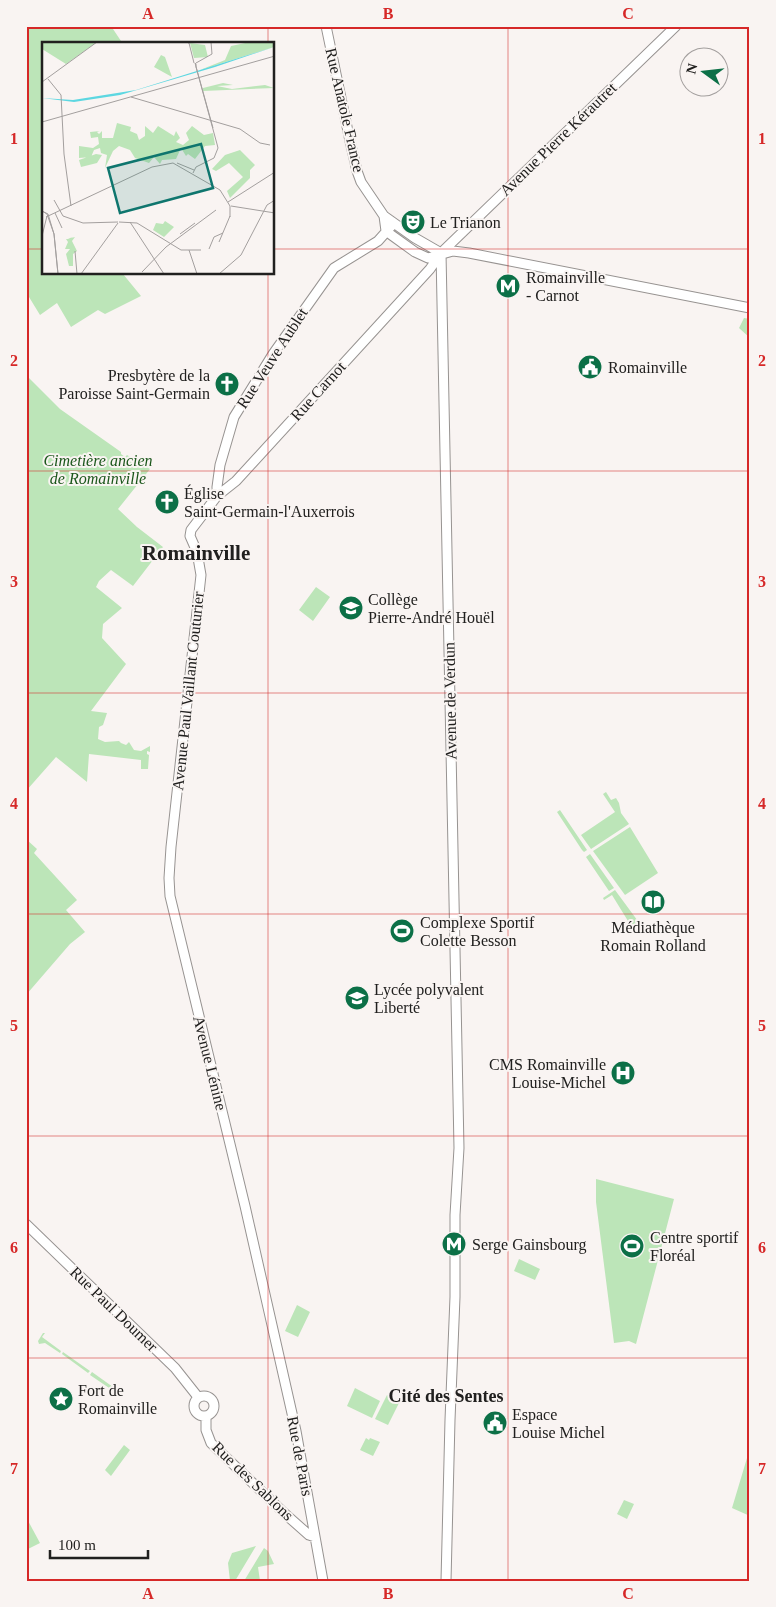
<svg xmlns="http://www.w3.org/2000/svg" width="776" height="1607" viewBox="0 0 776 1607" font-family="Georgia,serif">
	<rect width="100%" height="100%" fill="#f9f4f2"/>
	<path fill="#bce5b8" d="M26,26H111L123,44H44V274H123L141,296L105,314L98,310L71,327L57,303L40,315L29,297L26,298Z
		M744,318L750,319V338L739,328Z
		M26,375L60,409L121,452V454L125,457L127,455L150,469L118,509L137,527L163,547L133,586L111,570L99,581L96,587L122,608L103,624L102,638L126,664L91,711L107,713L103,725L99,727L98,739L105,742L119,741L121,743L126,745L129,742L134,750L141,751L150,746V752L147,751V754L149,755L148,769H141V760L89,754L87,782L56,757L26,791Z
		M316,587L330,597L313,621L299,610Z
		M606,792L611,800L616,798L619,803L621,813L629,824L591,849L581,835L615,812L603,794Z
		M560,810L587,850L584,852L582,850L557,812Z
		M630,827L658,873L625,895L593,851Z
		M26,839L37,849L34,853L77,900L66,910L85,932L70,944L26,995Z
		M590,854L614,888L609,891L586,857Z
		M615,890L643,928L642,931L636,934L612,895L604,900L603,898Z
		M596,1179L674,1199L636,1344L629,1341L614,1343L596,1202Z
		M519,1259L540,1269L535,1280L514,1271Z
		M297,1305L310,1312L298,1337L285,1331Z
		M43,1333H45L42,1337L61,1351L60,1353L45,1343L39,1344L38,1341Z
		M63,1352L90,1371L88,1373L62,1354Z
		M92,1372L120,1392L118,1394L90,1375Z
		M355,1388L380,1401L372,1418L347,1406Z
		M387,1395L400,1401L388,1425L375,1419Z
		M366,1438L369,1440L370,1438L380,1442L373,1456L360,1450Z
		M124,1445L130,1450L111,1476L105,1470Z
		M750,1448V1516L732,1508Z
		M624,1500L634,1504L627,1519L617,1514Z
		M26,1517L40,1543L26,1550Z
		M256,1546L235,1581H230L228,1563L232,1553Z
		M264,1548L268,1551L274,1564L258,1567L260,1581H244Z"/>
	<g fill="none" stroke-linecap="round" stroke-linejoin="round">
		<defs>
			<path id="secondary" d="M326,26L350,141L357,171L361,182L384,216L415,238L441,253
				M384,216L386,231L390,234L415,252L428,258L453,251L469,253L750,308
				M441,253L459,1148L455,1215V1297L450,1420L446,1581
				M217,496V487L220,465L234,417L273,354L334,268L378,241L394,223
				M26,1224L175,1368L198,1397
				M194 1406a10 10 0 1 1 20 0a10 10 0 1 1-20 0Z
				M206,1416V1430L211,1443L284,1513L309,1535L315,1537
				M323,1581L296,1431L245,1206L170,896L169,878L171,847L201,575L197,552L190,536L191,530L217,496L236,481L430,269L441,253L676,26"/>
		</defs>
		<use href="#secondary" stroke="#979391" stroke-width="11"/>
		<use href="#secondary" stroke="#fff" stroke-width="9"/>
	</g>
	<path fill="none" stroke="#d62828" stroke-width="1" stroke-opacity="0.55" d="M268,26V44M508,26V1581M26,249H44M274,249H750M268,274V1581M26,471H750M26,693H750M26,914H750M26,1136H750M26,1358H750"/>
	<defs>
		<symbol id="theatre-disc" viewBox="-11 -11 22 22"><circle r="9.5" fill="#0c7047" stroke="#f9f4f2"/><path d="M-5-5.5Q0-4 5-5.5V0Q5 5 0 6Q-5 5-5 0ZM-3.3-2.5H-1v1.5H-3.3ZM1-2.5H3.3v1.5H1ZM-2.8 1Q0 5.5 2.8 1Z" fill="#fff"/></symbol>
		<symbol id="metro-disc" viewBox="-11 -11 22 22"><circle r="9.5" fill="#0c7047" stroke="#f9f4f2"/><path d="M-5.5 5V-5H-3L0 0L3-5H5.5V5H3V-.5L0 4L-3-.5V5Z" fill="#fff"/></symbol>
		<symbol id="civic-disc" viewBox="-11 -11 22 22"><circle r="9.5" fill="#0c7047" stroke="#f9f4f2"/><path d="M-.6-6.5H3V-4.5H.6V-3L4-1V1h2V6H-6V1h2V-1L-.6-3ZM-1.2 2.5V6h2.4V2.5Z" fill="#fff"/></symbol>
		<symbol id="church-disc" viewBox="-11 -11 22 22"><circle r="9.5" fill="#0c7047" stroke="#f9f4f2"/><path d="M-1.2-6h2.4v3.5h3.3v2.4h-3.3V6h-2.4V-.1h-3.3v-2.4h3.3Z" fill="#fff"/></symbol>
		<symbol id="school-disc" viewBox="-11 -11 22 22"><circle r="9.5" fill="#0c7047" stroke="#f9f4f2"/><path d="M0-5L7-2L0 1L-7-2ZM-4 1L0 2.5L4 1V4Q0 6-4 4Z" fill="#fff"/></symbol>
		<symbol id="library-disc" viewBox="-11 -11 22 22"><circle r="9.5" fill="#0c7047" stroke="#f9f4f2"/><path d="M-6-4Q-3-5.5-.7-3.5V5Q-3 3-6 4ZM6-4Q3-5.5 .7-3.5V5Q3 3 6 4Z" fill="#fff"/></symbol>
		<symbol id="stadium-disc" viewBox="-11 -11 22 22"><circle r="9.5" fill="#0c7047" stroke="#f9f4f2"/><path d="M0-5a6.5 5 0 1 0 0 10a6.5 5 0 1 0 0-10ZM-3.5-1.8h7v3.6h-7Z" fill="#fff"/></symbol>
		<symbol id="hospital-disc" viewBox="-11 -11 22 22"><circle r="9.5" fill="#0c7047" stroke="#f9f4f2"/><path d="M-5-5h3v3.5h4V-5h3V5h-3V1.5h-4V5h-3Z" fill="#fff"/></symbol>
		<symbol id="sight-disc" viewBox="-11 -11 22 22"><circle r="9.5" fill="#0c7047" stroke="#f9f4f2"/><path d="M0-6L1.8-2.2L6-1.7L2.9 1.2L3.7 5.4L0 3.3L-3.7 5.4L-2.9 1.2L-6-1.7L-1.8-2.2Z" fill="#fff"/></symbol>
	</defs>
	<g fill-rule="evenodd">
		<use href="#theatre-disc" x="399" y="208" width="28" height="28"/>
		<use href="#metro-disc" x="494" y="272" width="28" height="28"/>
		<use href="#civic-disc" x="576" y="353" width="28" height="28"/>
		<use href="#church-disc" x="213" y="370" width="28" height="28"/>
		<use href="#church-disc" x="153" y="488" width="28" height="28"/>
		<use href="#school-disc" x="337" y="594" width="28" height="28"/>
		<use href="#library-disc" x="639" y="888" width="28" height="28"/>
		<use href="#stadium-disc" x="388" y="917" width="28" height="28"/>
		<use href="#school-disc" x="343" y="984" width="28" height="28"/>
		<use href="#hospital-disc" x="609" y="1059" width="28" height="28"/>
		<use href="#metro-disc" x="440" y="1230" width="28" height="28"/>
		<use href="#stadium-disc" x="618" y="1232" width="28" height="28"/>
		<use href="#sight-disc" x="47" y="1385" width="28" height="28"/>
		<use href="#civic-disc" x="481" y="1409" width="28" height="28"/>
	</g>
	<g text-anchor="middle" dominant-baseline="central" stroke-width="4" stroke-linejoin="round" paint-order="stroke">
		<g font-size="16" fill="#21201f" stroke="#f9f4f2">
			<text transform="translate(345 110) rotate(77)">Rue Anatole France</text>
			<text transform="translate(558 139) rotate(-44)">Avenue Pierre Kérautret</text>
			<text transform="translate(272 358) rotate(-57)">Rue Veuve Aublet</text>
			<text transform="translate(318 391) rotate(-48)">Rue Carnot</text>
			<text transform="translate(188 691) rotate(-84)">Avenue Paul Vaillant Couturier</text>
			<text transform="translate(450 701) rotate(-91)">Avenue de Verdun</text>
			<text transform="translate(210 1063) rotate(76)">Avenue Lénine</text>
			<text transform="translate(114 1309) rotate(44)">Rue Paul Doumer</text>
			<text transform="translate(300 1456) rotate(79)">Rue de Paris</text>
			<text transform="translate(253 1481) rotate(44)">Rue des Sablons</text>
		</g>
		<g font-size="16" fill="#21201f" stroke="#f9f4f2" text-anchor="start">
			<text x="430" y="222">Le Trianon</text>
			<text x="526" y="277">Romainville<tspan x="526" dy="18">- Carnot</tspan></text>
			<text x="608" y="367">Romainville</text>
			<text x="210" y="375" text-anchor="end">Presbytère de la<tspan x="210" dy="18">Paroisse Saint-Germain</tspan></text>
			<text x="184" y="493">Église<tspan x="184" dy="18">Saint-Germain-l'Auxerrois</tspan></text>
			<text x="368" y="599">Collège<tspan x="368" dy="18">Pierre-André Houël</tspan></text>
			<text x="420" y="922">Complexe Sportif<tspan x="420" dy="18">Colette Besson</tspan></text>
			<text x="653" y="927" text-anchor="middle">Médiathèque<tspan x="653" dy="18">Romain Rolland</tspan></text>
			<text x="374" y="989">Lycée polyvalent<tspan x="374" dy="18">Liberté</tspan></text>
			<text x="606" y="1064" text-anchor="end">CMS Romainville<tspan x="606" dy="18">Louise-Michel</tspan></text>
			<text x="650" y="1237">Centre sportif<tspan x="650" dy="18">Floréal</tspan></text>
			<text x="472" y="1244">Serge Gainsbourg</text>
			<text x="78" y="1390">Fort de<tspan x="78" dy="18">Romainville</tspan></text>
			<text x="512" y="1414">Espace<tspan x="512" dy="18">Louise Michel</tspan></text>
		</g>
		<g font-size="16" font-style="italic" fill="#1a561a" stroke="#f9f4f2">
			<text x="98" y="460">Cimetière ancien<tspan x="98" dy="18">de Romainville</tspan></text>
		</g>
		<g font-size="18" font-weight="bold" fill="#21201f" stroke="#f9f4f2">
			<text x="446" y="1396">Cité des Sentes</text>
		</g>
		<g font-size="21" font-weight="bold" fill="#21201f" stroke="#f9f4f2">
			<text x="196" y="553">Romainville</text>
		</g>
	</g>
	<g transform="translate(42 42)">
		<rect width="232" height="232" fill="#f9f4f2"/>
		<path d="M0,0H55L24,22L0,7ZM208,0H232V5L174,23L169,25L158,28L183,18L189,4ZM148,1L163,3L166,15L152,16ZM119,13L123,15L130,35L112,25ZM181,41L191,43L175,44L190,47L223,43L232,46L161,49V46ZM75,81L89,85L88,89L95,92L97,98L103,94V84L111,91L116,84L132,94L134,89L138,96L134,100L141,103L147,98L144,91L150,84L162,93L171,91L173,103L163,104L153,117L146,112L144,114L139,106L134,117L120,118L118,122L112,115L107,121L93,116L88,108L77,104L71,109L63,126L65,113L59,111L58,106L52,108L49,115L37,116V104L51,106L57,102L56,95L49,96L48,90L58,89L55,90L57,92L60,89V96H71ZM198,108L213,123L208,128V136L188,156L185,149L201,135L187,121L174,129L170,127L183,113ZM54,112L60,113L55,121L39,125L37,118ZM123,179L132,185L122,195L111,188L114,181L121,182ZM31,195L29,196L33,195L30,199L35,209L31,212V224H27L24,212L28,207H23L26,200L24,197H26L28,196Z" fill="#bce5b8"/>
		<path d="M232,5L173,25L78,53L32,60L0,56L31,58L94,48Z" fill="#5dd7e1"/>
		<path fill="none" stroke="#a39f9e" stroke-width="1" d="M144,0L147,1L152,21M154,21L170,12L169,0M6,37L19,53L22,112L29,164M0,40L55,0M89,55L198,87L218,101L228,103M0,80L233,14M135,121L152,128M151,131L154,125L172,116L176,106L175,102L154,25V22L153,21L171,86M12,158L21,174L41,181L76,180M186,160L233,130M189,164L233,171M0,169L6,172L12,192L16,232M0,169L5,172L12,192L16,232M13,171L20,186M4,175L110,125L131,121L178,148L188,164V175M77,180L95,181L139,208H159M88,180L122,232M138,192L153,181M0,194L5,174M177,200L188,174M167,207L172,195L181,191M147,208L155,232M33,209L35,232M100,230L124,205L174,168M39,232L76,181M177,232L199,213L225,163L233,158"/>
		<path fill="#0f766e" fill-opacity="0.15" stroke="#0f766e" stroke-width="2.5" d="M159,102L171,146L78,171L66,126Z"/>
		<rect width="232" height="232" fill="none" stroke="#21201f" stroke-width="2.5"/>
	</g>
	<rect width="776" height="1607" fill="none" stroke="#f9f4f2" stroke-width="55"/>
	<g transform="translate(704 72) rotate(285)"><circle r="24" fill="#f9f4f2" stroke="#a39f9e"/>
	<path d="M0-4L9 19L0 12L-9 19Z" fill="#0c7047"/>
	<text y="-8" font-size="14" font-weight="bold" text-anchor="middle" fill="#21201f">N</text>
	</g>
	<path d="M50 1550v8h98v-8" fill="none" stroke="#21201f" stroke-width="2.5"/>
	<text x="58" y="1550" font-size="15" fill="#21201f" stroke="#f9f4f2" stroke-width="4" paint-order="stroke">100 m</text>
	<rect x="28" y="28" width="720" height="1552" fill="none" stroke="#d62828" stroke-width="2"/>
	<g font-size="16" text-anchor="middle" font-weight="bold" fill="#d62828">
		<text x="148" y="19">A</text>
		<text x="388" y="19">B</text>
		<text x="628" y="19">C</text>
		<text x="14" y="144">1</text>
		<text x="762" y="144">1</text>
		<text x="14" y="366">2</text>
		<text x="762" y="366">2</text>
		<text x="14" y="587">3</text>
		<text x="762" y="587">3</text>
		<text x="14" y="809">4</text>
		<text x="762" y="809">4</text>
		<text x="14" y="1031">5</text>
		<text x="762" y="1031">5</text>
		<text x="14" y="1253">6</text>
		<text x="762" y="1253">6</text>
		<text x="14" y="1474">7</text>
		<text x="762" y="1474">7</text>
		<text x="148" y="1599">A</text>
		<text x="388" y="1599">B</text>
		<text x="628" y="1599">C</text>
	</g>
</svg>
